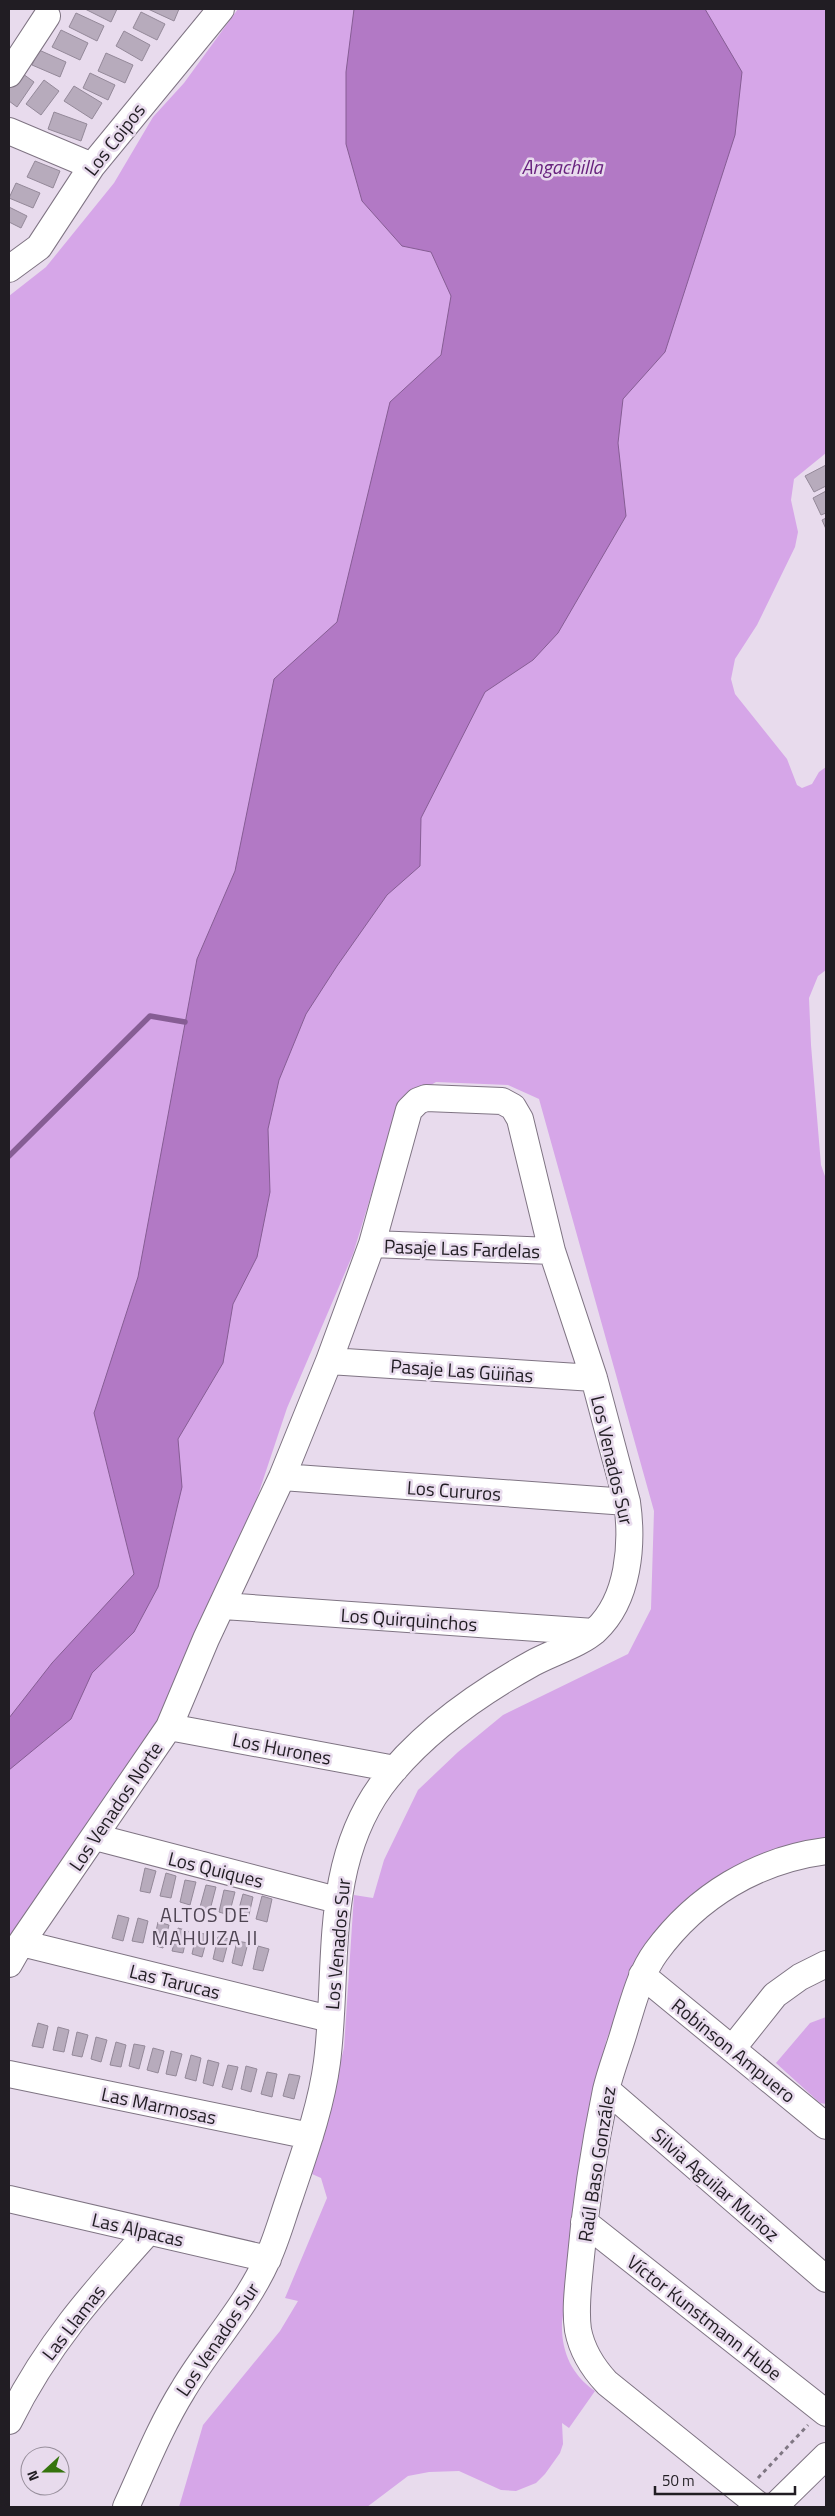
<svg xmlns="http://www.w3.org/2000/svg" width="835" height="2516" viewBox="0 0 835 2516" font-family="'Titillium Web',sans-serif">
	<rect width="100%" height="100%" fill="#e8dbed"/>
	<path fill="#d6a6e8" d="M238,9H826V453L794,479L791,500L798,532L795,547L757,625L735,659L731,679L735,694L787,759L797,785L802,788L812,784L819,772L826,767V970L818,976L809,998L811,1045L821,1165L826,1179V1844L721,1881L616,2015L606,2041L562,2322C561,2351 571,2374 595,2391L569,2428L562,2423L563,2444L560,2453L545,2474L536,2483L516,2491L501,2490L459,2471L429,2472L408,2476L367,2507H179L203,2425L280,2331L298,2301L285,2298L327,2198L321,2178L312,2174L344,2048L354,1895L373,1898L384,1860L418,1790L458,1752L503,1715L628,1654L651,1609L654,1511L539,1099L508,1085L436,1082L399,1104L353,1254L287,1408L249,1522L159,1725L9,1959V296L46,267L114,183L153,117L184,83Z
		M826,2017V2104L820,2103L776,2063L810,2023Z"/>
	<path fill="#b279c5" stroke="#865d94" d="M354,9H705L742,72L735,135L665,352L623,399L618,443L626,516L558,633L533,660L485,692L421,818L420,866L387,895L337,966L306,1014L279,1080L268,1129L270,1192L257,1257L233,1304L223,1363L178,1439L182,1487L158,1587L134,1632L92,1673L71,1719L9,1770V1718L52,1663L134,1574L94,1413L138,1277L197,959L235,871L274,679L337,622L390,402L441,355L451,296L431,252L402,246L362,201L346,144V72Z"/>
	<g fill="none" stroke-linecap="round" stroke-linejoin="round">
		<path stroke="#865d94" stroke-width="5.5" d="M9,1156L150,1016L185,1022"/>
	</g>
	<path fill="#b7abbc" stroke="#948999" d="M85,9H117L111,22Z
		M148,9H179L174,21Z
		M141,12L165,24L157,40L133,28Z
		M76,13L104,26L97,41L69,27Z
		M61,30L88,43L80,60L52,47Z
		M124,31L150,45L142,61L116,46Z
		M39,50L66,62L60,77L32,65Z
		M106,53L133,65L125,83L98,71Z
		M19,71L34,82L17,107L9,101V85Z
		M90,73L115,85L108,100L83,88Z
		M44,80L59,91L41,115L26,104Z
		M74,86L102,103L92,119L64,101Z
		M54,112L87,124L81,141L48,129Z
		M35,161L60,171L53,188L27,177Z
		M16,183L40,193L33,208L9,198Z
		M9,207L27,216L21,228L9,222Z
		M826,465V486L814,492L805,476Z
		M826,491V513L821,515L813,498Z
		M826,518V529L822,520Z
		M145,1868L156,1871L150,1893L140,1891Z
		M166,1873L176,1876L171,1898L160,1896Z
		M185,1880L196,1882L190,1905L180,1902Z
		M206,1885L216,1887L210,1910L200,1907Z
		M224,1890L235,1892L229,1915L219,1912Z
		M243,1894L253,1897L248,1919L237,1916Z
		M262,1896L272,1899L267,1922L256,1919Z
		M118,1915L129,1918L123,1941L112,1938Z
		M138,1918L148,1921L143,1943L132,1941Z
		M158,1922L169,1925L163,1948L153,1945Z
		M178,1928L188,1931L183,1953L172,1951Z
		M197,1932L208,1935L202,1957L192,1954Z
		M218,1937L229,1939L223,1962L213,1959Z
		M237,1941L248,1943L242,1966L232,1963Z
		M258,1946L269,1949L263,1971L253,1969Z
		M38,2023L48,2026L43,2048L32,2046Z
		M58,2027L69,2030L64,2052L53,2050Z
		M77,2032L88,2035L82,2057L72,2055Z
		M96,2037L107,2040L101,2062L91,2059Z
		M116,2042L126,2045L121,2067L110,2065Z
		M134,2044L145,2046L139,2069L129,2066Z
		M153,2048L164,2051L158,2073L147,2070Z
		M171,2051L182,2054L176,2076L166,2074Z
		M191,2055L201,2058L196,2081L185,2078Z
		M208,2060L219,2063L213,2086L203,2083Z
		M228,2065L238,2067L232,2090L222,2087Z
		M246,2066L257,2069L251,2092L241,2089Z
		M267,2072L277,2074L272,2097L261,2094Z
		M289,2074L300,2076L294,2099L283,2096Z"/>
	<g fill="none" stroke-linecap="round" stroke-linejoin="round">
		<defs>
			<path id="minor" d="M9,74L47,16
				M9,131L92,166
				M9,269L39,247L92,166L221,9
				M372,1244L552,1251
				M329,1361L594,1378
				M282,1477L627,1502
				M223,1606L594,1632
				M169,1727L395,1769
				M95,1837L337,1900
				M21,1943L330,2019
				M9,1964L21,1943L169,1727L206,1639L282,1477L329,1361L372,1244L409,1110L418,1101L426,1098L502,1101L513,1107L520,1119L552,1251L594,1378L627,1502C633,1544 629,1599 596,1630C581,1644 551,1653 533,1663C477,1694 419,1735 381,1786C322,1868 339,1968 327,2062C321,2108 304,2154 289,2199C282,2219 276,2241 267,2260C246,2307 209,2346 183,2390C160,2427 144,2468 126,2507
				M642,1975L826,2126
				M732,2049L775,1995L800,1977L826,1964
				M9,2074L310,2136
				M607,2090L826,2279
				M9,2199L268,2259
				M584,2222L826,2413
				M9,2421C46,2346 93,2293 148,2232
				M761,2507L607,2383C593,2368 582,2351 578,2330C575,2309 578,2288 580,2266C585,2208 594,2148 606,2090C611,2069 620,2047 626,2025C634,2000 640,1974 656,1952C697,1896 757,1860 826,1851
				M774,2507L826,2456"/>
		</defs>
		<use href="#minor" stroke="#7f7483" stroke-width="28"/>
		<path stroke="#7f7783" stroke-width="3" stroke-dasharray="4 4" stroke-linecap="butt" d="M758,2478L808,2425"/>
		<use href="#minor" stroke="#fff" stroke-width="26"/>
	</g>
	<g text-anchor="middle" dominant-baseline="central" stroke-width="5" stroke-linejoin="round" paint-order="stroke">
		<g font-size="19" fill="#211d23" stroke="#e8dbed">
			<text transform="translate(114 139) rotate(-52)">Los Coipos</text>
			<text transform="translate(462 1248) rotate(2)">Pasaje Las Fardelas</text>
			<text transform="translate(462 1370) rotate(4)">Pasaje Las Güiñas</text>
			<text transform="translate(613 1460) rotate(77)">Los Venados Sur</text>
			<text transform="translate(454 1490) rotate(4)">Los Cururos</text>
			<text transform="translate(409 1619) rotate(4)">Los Quirquinchos</text>
			<text transform="translate(282 1748) rotate(11)">Los Hurones</text>
			<text transform="translate(115 1806) rotate(-56)">Los Venados Norte</text>
			<text transform="translate(216 1869) rotate(14)">Los Quiques</text>
			<text transform="translate(337 1944) rotate(-85)">Los Venados Sur</text>
			<text transform="translate(175 1981) rotate(14)">Las Tarucas</text>
			<text transform="translate(734 2050) rotate(39)">Robinson Ampuero</text>
			<text transform="translate(159 2105) rotate(12)">Las Marmosas</text>
			<text transform="translate(596 2164) rotate(-81)">Raúl Baso González</text>
			<text transform="translate(716 2184) rotate(41)">Silvia Aguilar Muñoz</text>
			<text transform="translate(138 2229) rotate(13)">Las Alpacas</text>
			<text transform="translate(705 2317) rotate(38)">Víctor Kunstmann Hube</text>
			<text transform="translate(73 2322) rotate(-52)">Las Llamas</text>
			<text transform="translate(217 2339) rotate(-56)">Los Venados Sur</text>
		</g>
		<g font-size="20" font-style="italic" fill="#68227e" stroke="#e8dbed">
			<text x="562" y="166">Angachilla</text>
		</g>
		<g font-size="20" letter-spacing="1" fill="#4e4452" stroke="#e8dbed">
			<text x="205" y="1914">ALTOS DE<tspan x="205" dy="23">MAHUIZA II</tspan></text>
		</g>
	</g>
	<rect width="835" height="2516" fill="none" stroke="#211d23" stroke-width="20"/>
	<g transform="translate(45 2471) rotate(249)"><circle r="24" fill="#e8dbed" stroke="#988f9c"/>
	<path d="M0-4L9 19L0 12L-9 19Z" fill="#35740d"/>
	<text y="-8" font-size="14" font-weight="bold" text-anchor="middle" fill="#211d23">N</text>
	</g>
	<path d="M655 2486v8h140v-8" fill="none" stroke="#211d23" stroke-width="2.5"/>
	<text x="662" y="2486" font-size="15" fill="#211d23" stroke="#e8dbed" stroke-width="4" paint-order="stroke">50 m</text>
</svg>
